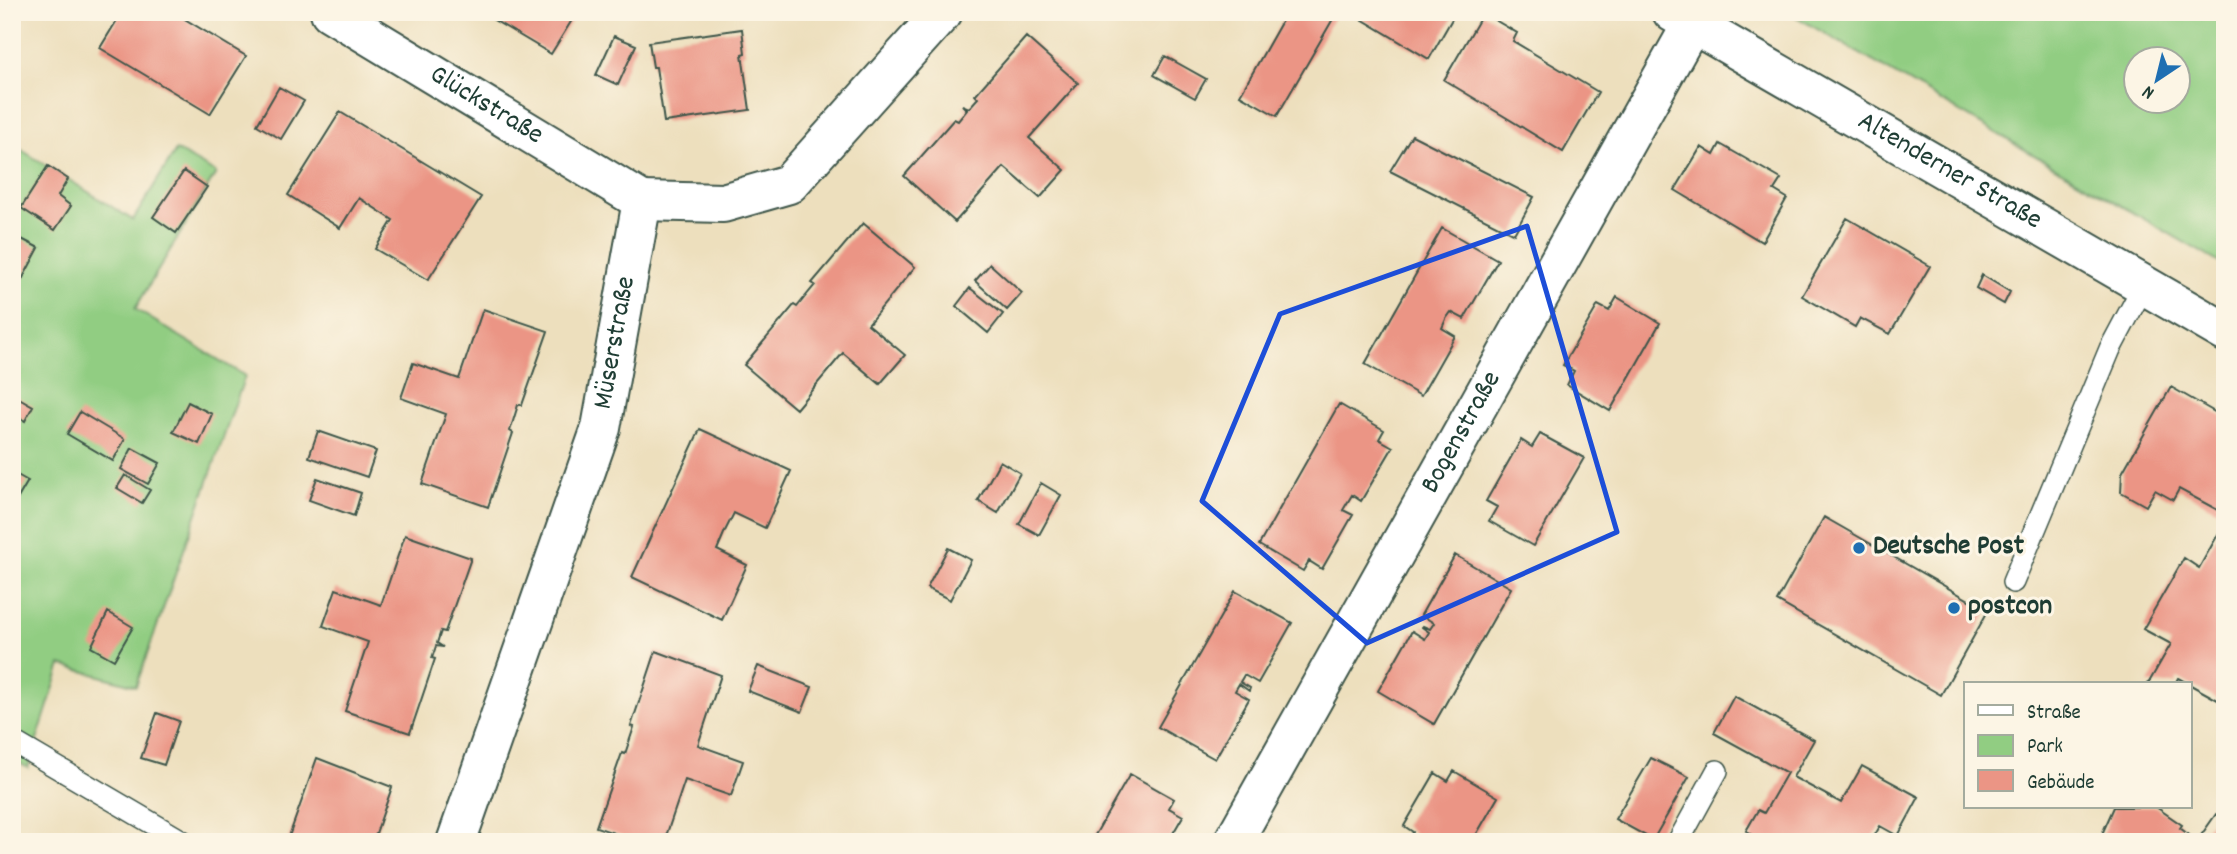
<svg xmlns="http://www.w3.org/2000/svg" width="2237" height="854" viewBox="0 0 2237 854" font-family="Dekko,sans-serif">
	<rect width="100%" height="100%" fill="#fcf5e5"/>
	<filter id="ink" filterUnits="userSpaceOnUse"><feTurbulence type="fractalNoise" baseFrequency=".0143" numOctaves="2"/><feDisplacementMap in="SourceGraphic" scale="14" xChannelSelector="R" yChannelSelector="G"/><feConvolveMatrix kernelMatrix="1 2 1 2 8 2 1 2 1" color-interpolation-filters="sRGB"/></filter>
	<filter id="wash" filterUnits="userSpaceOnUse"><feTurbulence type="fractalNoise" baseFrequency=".00686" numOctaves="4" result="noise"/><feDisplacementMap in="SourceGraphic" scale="28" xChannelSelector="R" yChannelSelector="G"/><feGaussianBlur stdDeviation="1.57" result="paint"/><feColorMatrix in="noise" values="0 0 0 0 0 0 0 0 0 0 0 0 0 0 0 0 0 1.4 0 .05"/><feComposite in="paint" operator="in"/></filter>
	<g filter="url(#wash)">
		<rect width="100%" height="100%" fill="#eddfbd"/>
		<path fill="#91cd82" stroke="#58855b" stroke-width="2" fill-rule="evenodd" d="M1788,12H2225V266ZM2136,60H2178V102H2136Z
			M12,144L133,220L176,150L216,173L135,309L245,376L136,686L61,665L28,768L12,759Z"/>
		<g id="blocks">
			<path fill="#eb9585" d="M122,12H173L246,56L210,114L100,48Z
				M485,12H577L551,54L484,14Z
				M1287,12H1337L1277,116L1240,95Z
				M1350,12H1456L1429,59Z
				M1483,13L1517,33L1513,41L1598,92L1563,152L1444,80Z
				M742,29L745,53L742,54L750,110L664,122L656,67H653L649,42Z
				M614,36L636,45L618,85L596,75Z
				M1026,37L1078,83L1029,138L1065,170L1040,198L1004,167L955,222L904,176L954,119L958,121L967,110L962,105L969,108L978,98L975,95Z
				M1165,56L1206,79L1195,98L1154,75Z
				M279,87L304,101L281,139L257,125Z
				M340,112L481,197L428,280L375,249L393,220L359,198L340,228L288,195Z
				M1412,135L1534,197L1514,234L1390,171Z
				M1720,144L1781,179L1774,190L1787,198L1762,242L1675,190L1701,147L1714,155Z
				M48,166L68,179L58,196L71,206L55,230L21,208Z
				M184,171L207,187L176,233L153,217Z
				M1847,218L1930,266L1890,334L1860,318L1855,327L1802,296Z
				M863,223L915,267L868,324L905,355L880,384L843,353L796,409L744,365L794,305L797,307L805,297L815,285L812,283Z
				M1442,228L1498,260L1464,319L1451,312L1446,319L1442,328L1455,336L1421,396L1365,364Z
				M12,234L39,248L17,289L12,287Z
				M990,264L1022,293L1007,310L975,281Z
				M1982,275L2010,292L2004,304L1976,288Z
				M970,288L1003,314L988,333L956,306Z
				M1617,297L1660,323L1610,411L1567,385L1574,371L1563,365L1598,305L1609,311Z
				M483,309L548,331L522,405H518L510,431L513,433L488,507L422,484L446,414L401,398L413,363L459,379Z
				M2171,387L2225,418V514L2179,489L2173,500L2155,490L2146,506L2121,492L2122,473Z
				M12,394L33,406L25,421L12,413Z
				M188,402L212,414L199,444L173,432Z
				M1339,404L1384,430L1379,439L1393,447L1361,501L1352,495L1343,510L1353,515L1322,569L1309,561L1303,571L1259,545Z
				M80,412L125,439L113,461L67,434Z
				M700,429L791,471L765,528L734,513L725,531L717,550L747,565L722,620L632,577Z
				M318,431L376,451L367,477L309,457Z
				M1540,434L1584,458L1533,546L1489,521L1497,507L1486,501L1521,440L1532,447Z
				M132,448L160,463L148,484L121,469Z
				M1000,461L1020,473L998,513L978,501Z
				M12,472L28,481L12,508Z
				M125,475L150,490L142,503L117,488Z
				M317,478L361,493L354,516L309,500Z
				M1041,483L1061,495L1039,535L1019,524Z
				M1824,517L1988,611L1941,695L1777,601Z
				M2225,522V704L2178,678L2175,684H2148L2171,644L2143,629L2184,558L2199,568Z
				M405,535L471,558L445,632L441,631L437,643L443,647L436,646L432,658L435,659L410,733L345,711L368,642L323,626L336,589L381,605Z
				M948,548L971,560L950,600L927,588Z
				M1455,555L1511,588L1434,724L1378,691L1412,631L1425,639L1429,632L1422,627L1423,626L1430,629L1434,623L1421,615Z
				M1235,591L1292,623L1258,683L1244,675L1240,682L1250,688L1249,691L1239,684L1235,691L1249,699L1215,759L1158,727Z
				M108,612L133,627L114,660L91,647Z
				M656,651L721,675L698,745L743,761L731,796L685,780L664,842H640L596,827L622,753L625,754L634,727L631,726Z
				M758,666L812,687L802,712L748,691Z
				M1734,696L1814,740L1793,777L1841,803L1862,766L1919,797L1898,836L1880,826L1871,842H1749L1753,835L1746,831L1758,810L1764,813L1787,773L1714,733Z
				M157,713L179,721L164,765L141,758Z
				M317,758L392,787L373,842H287Z
				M1651,758L1689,777L1653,840L1615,819Z
				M1454,771L1498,797L1472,842H1408L1413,832L1404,826L1435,773L1448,781Z
				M1130,774L1174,799L1169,808L1183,816L1168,842H1091Z
				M2114,807H2156L2182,825L2180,828L2197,841L2216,814L2225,820V842H2114L2102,834Z"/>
		</g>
	</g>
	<g filter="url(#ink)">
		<use href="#blocks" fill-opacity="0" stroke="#3e5549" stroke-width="2"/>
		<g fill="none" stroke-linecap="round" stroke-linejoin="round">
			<defs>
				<path id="lane" d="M2013,582L2110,349L2144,285
					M12,741L184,842
					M1678,842L1717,771"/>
				<g id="street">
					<path id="s1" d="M330,12L642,201"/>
					<path d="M642,201L723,203L789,184L943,12"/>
					<path id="s2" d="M456,842L601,428L642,201"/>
					<path id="s3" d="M1233,842L1692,24"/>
				</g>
				<g id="secondary">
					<path id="s4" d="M1672,12L2225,332"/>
				</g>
			</defs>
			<use href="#lane" stroke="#3e5549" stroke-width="24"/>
			<use href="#street" stroke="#3e5549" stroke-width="42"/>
			<use href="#secondary" stroke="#3e5549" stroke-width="42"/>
			<use href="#lane" stroke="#fff" stroke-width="21"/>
			<use href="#street" stroke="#fff" stroke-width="38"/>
			<use href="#secondary" stroke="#fff" stroke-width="38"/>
		</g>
	</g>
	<path fill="none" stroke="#1d4ed8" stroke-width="5" stroke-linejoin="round" d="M1527,226L1617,532L1367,643L1202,501L1280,314Z"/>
	<g fill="#1f6fb2" stroke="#fcf5e5" stroke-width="2.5">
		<circle cx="1859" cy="548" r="7"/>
		<circle cx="1954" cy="608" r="7"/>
	</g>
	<g text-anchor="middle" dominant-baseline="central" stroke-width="6" stroke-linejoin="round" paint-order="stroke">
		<g font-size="28" fill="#1f3d34" stroke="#fcf5e5">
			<text stroke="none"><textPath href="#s1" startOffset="182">Glückstraße</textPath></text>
			<text stroke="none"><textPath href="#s4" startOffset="320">Altenderner Straße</textPath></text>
			<text stroke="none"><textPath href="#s2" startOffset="525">Müserstraße</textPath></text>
			<text stroke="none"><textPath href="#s3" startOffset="469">Bogenstraße</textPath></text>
		</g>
		<g font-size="28" font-weight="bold" fill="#1f3d34" stroke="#fcf5e5" text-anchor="start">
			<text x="1873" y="548">Deutsche Post</text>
			<text x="1968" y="608">postcon</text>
		</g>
	</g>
	<rect width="2237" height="854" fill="none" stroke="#fcf5e5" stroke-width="42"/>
	<rect x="1964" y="682" width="228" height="126" fill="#fcf5e5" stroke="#a4ab9e" stroke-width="2"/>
	<rect x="1978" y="705" width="35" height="10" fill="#ffffff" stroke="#a4ab9e" stroke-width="2"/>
	<text x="2027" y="718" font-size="21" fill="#1f3d34">Straße</text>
	<rect x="1978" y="735" width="35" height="21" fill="#91cd82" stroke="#a4ab9e" stroke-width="2"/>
	<text x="2027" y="752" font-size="21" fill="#1f3d34">Park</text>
	<rect x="1978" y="770" width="35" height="21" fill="#eb9585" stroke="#a4ab9e" stroke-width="2"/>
	<text x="2027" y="788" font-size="21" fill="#1f3d34">Gebäude</text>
	<g transform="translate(2157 80) rotate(215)"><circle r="33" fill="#fcf5e5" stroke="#a4ab9e" stroke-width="2"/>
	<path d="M0-5L12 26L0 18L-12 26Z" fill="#1f6fb2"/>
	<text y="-10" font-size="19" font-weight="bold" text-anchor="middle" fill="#1f3d34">N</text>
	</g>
</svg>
